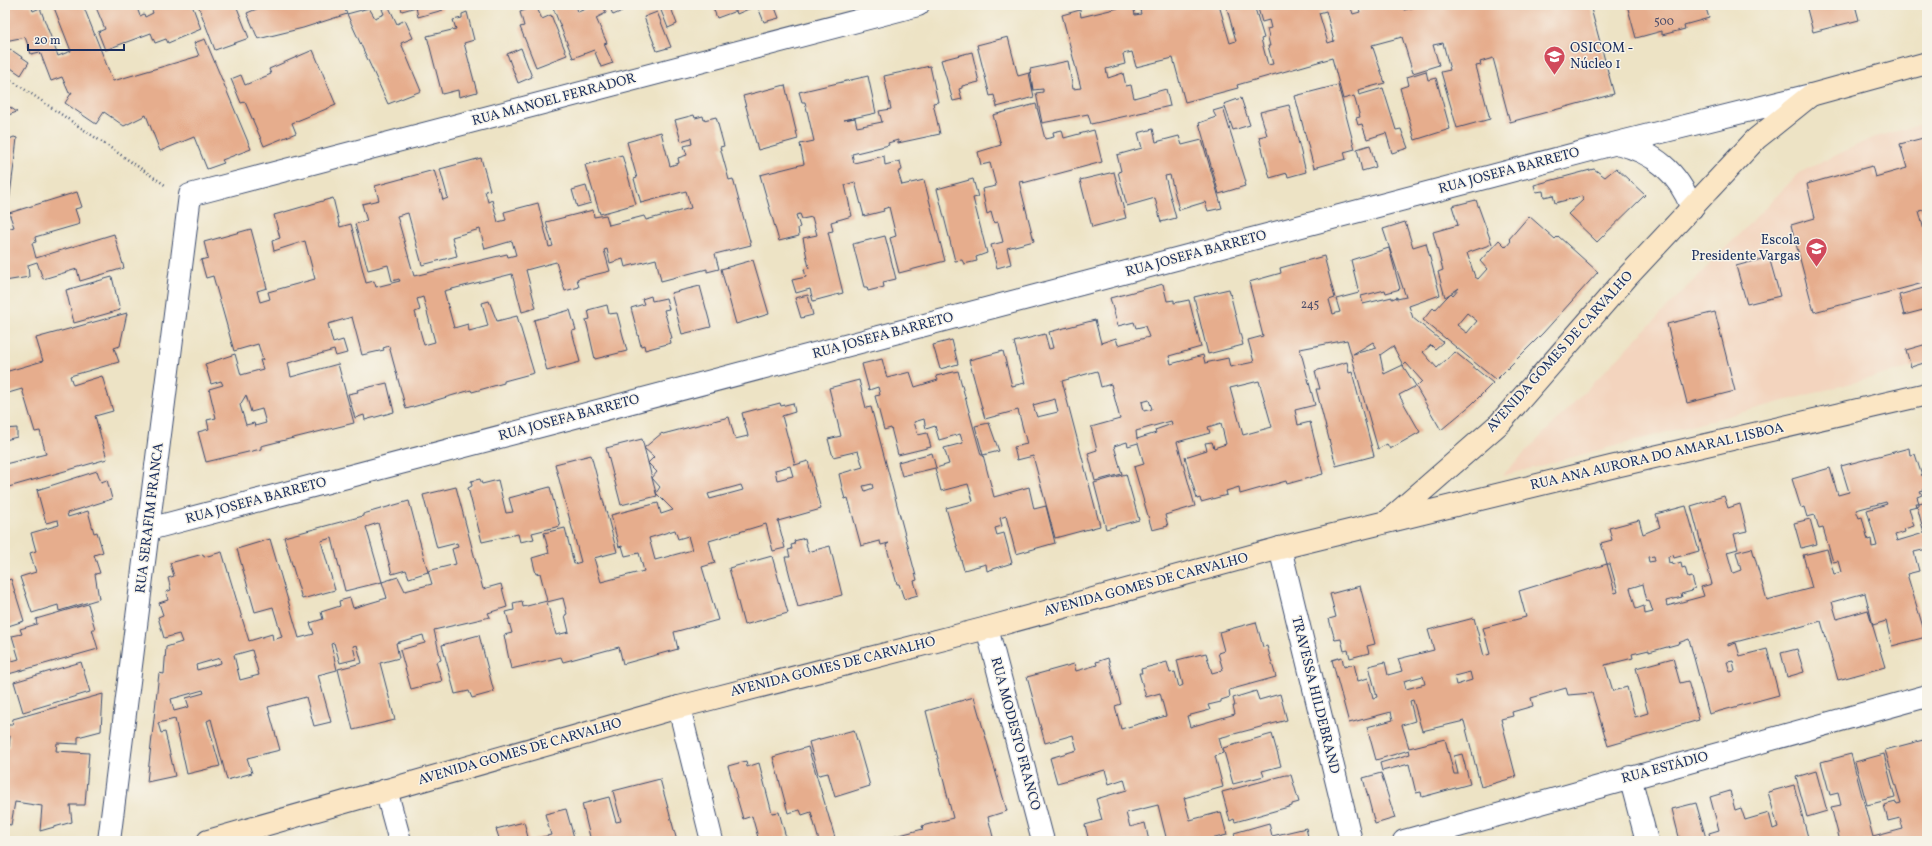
<svg xmlns="http://www.w3.org/2000/svg" width="1932" height="846" viewBox="0 0 1932 846" font-family="Vollkorn,serif">
	<rect width="100%" height="100%" fill="#f7f3e8"/>
	<filter id="ink" filterUnits="userSpaceOnUse"><feTurbulence type="fractalNoise" baseFrequency=".025" numOctaves="2"/><feDisplacementMap in="SourceGraphic" scale="8" xChannelSelector="R" yChannelSelector="G"/><feConvolveMatrix kernelMatrix="1 2 1 2 8 2 1 2 1" color-interpolation-filters="sRGB"/></filter>
	<filter id="wash" filterUnits="userSpaceOnUse"><feTurbulence type="fractalNoise" baseFrequency=".012" numOctaves="4" result="noise"/><feDisplacementMap in="SourceGraphic" scale="16" xChannelSelector="R" yChannelSelector="G"/><feGaussianBlur stdDeviation="0.9" result="paint"/><feColorMatrix in="noise" values="0 0 0 0 0 0 0 0 0 0 0 0 0 0 0 0 0 1.4 0 .05"/><feComposite in="paint" operator="in"/></filter>
	<g filter="url(#wash)">
		<rect width="100%" height="100%" fill="#ede3c5"/>
		<path fill="#f3d4be" d="M1927,123V363L1502,476L1799,173L1872,138Z"/>
		<g id="blocks">
			<path fill="#e6ad8d" fill-rule="evenodd" d="M5,5H31L33,11L40,8L58,56L71,51L53,5H83L113,81L199,56L194,43L205,39L251,149L222,160L224,163L207,169L194,137L160,151L146,115L124,126L104,112L96,124L65,103L72,92L69,93L62,77L51,81L40,52L31,54L25,37L5,41Z
				M95,5H136L140,16L144,14L145,17L153,13L150,5H192L201,29L168,43L166,39L155,43L151,33L105,50L98,32L105,29Z
				M198,5H236L249,38L215,50Z
				M266,5H343L347,14L369,8L375,18L384,14L382,9L388,5L397,24L405,20L413,38L401,43L421,91L388,104L347,14L303,28L258,39L247,13Z
				M400,5H441L443,10L418,17L416,7L402,11Z
				M552,5H576L578,12L590,7L589,5H603L606,13L596,18L607,43L604,44L613,63L601,67L594,50L573,58Z
				M609,5H628L629,8L613,15Z
				M670,5L677,24L668,28L660,8Z
				M712,5H750L751,8L737,14L736,11L717,18Z
				M757,5H774L779,18L764,22Z
				M1131,5H1133L1135,15L1141,14L1139,5H1219L1230,43L1236,41L1226,5H1254L1264,38L1261,39L1268,65L1273,64L1268,46H1270L1268,38L1269,37L1267,29L1271,28L1269,20L1262,22L1257,5H1350L1353,14L1360,12L1358,6L1360,5H1403L1404,10L1422,5H1590L1614,94L1510,122L1493,58L1480,62L1481,65L1476,66L1490,119L1457,128L1441,72L1450,70L1443,43L1433,45L1439,65L1413,73L1402,37L1372,45L1385,83L1358,90L1359,95L1383,88L1396,130L1401,129L1408,148L1392,153L1386,133L1367,139L1362,124L1358,125L1356,118L1360,117L1354,96L1343,99L1332,58L1237,85L1238,88L1185,102L1173,58L1136,67L1132,52L1123,54L1125,64L1106,69L1108,78L1123,73L1126,86L1131,85L1134,98L1166,89L1170,106L1091,124L1088,114L1042,123L1036,93L1043,92V89L1033,90L1030,69L1068,61L1073,89L1081,88L1062,15L1080,10L1081,17ZM1326,11L1334,41L1328,43L1319,13Z
				M1627,5H1705L1709,18L1684,25L1685,29L1662,35V31L1636,38Z
				M1806,5H1855L1859,20L1813,32Z
				M536,6L542,19L551,15L567,55L536,67L520,27L524,26L520,12Z
				M467,12L474,40L464,43L477,92L459,97L458,90L442,94L427,36L456,29L453,20L462,18V14Z
				M657,12L671,47L657,51L644,17Z
				M1008,37L1018,76L1029,73L1034,97L997,107L994,95L990,96L977,45Z
				M521,48L532,77L518,83L507,54Z
				M10,49L29,62L21,75L5,64V57Z
				M313,50L336,105L292,123L296,133L264,146L245,102L241,103L231,79L241,75L245,85L271,74L269,69Z
				M972,52L979,82L962,86V88L959,89L962,99L953,101L941,60Z
				M930,66L938,102L933,103L940,134L898,143V140L888,143L889,145L852,154L854,163L884,156L885,165L900,161L902,170L898,172L902,185L924,180L945,261L899,273L890,238L896,236L889,207L883,209L884,211L864,216L855,182L845,185L852,216L831,222L833,231L828,232L843,293L813,301L810,289L796,293L792,280L806,277L804,269L809,268L803,238L817,235L812,217L802,219L800,214L796,215L800,227L798,228L799,236L779,241L760,175L804,164L800,144L814,141L805,102H802L799,92L868,76L876,113L844,120L855,118L857,127L882,122L879,111L891,109L884,76Z
				M1426,71L1428,80L1436,78L1450,129L1415,140L1400,88L1409,85L1407,77Z
				M785,85L798,139L758,150L743,96Z
				M1338,85L1355,149L1344,152L1346,159L1314,168L1295,96Z
				M1241,98L1250,125L1233,130L1224,104Z
				M5,104L17,112L5,116Z
				M1036,104L1045,139L1054,137L1053,132L1062,130L1064,138L1094,130L1102,162L1023,183L1024,181L1019,182L1034,241L1007,248L1011,264L997,268L991,245L1003,242L998,222L994,223L991,212L987,214L982,189L996,186L990,163L981,165L978,152L1001,145L993,115Z
				M1289,105L1306,172L1288,177L1287,173L1270,178L1259,137L1267,135L1260,112Z
				M1223,108L1246,182L1244,183L1245,186L1219,194L1199,123L1216,117L1213,111Z
				M694,115L695,118L703,116L704,120L716,117L724,146L720,147L729,180L733,179L751,245L715,254L719,269L707,272V269L661,281L656,259L625,267L623,259L610,263L607,249L604,250L610,271L577,279L579,287L565,291L556,262L526,270L536,308L522,312L512,274L444,291L454,328L468,324L469,331L488,326L482,303L489,301L497,321L517,316L534,373L504,381V383L472,392L471,390L406,409L389,346L383,348L384,350L362,355L352,317L328,324L333,343L343,340L347,353L336,356L334,350L288,363L291,377L338,364L354,423L261,446V449L206,462L198,432L209,429L207,420L216,418L209,389L223,385L221,381L211,384L205,364L235,354L241,375L263,369L260,360H263L258,344L234,351L213,276L206,278L201,260L208,258L204,242L251,229L267,288L257,291L260,302L270,299L268,292L315,279L305,241L274,251L272,241L280,238L274,215L333,198L340,227L351,224L366,283L374,281L376,287L400,281L399,279L392,281L388,265L368,270L355,224L367,221L362,204L379,200L375,186L434,170L443,200L448,198L440,169L481,158L490,190L485,191L488,202L492,200L498,222L506,220L504,212L538,203L549,247L553,246L546,222L593,210L594,217L606,215L609,225L644,216L646,220L691,208L686,191L641,203L634,179L637,178L627,142L661,132L670,166L679,163L678,158L687,155L684,146L692,144L691,138L681,141L675,120ZM408,213L422,265L457,256L452,237L480,229L485,249L512,241L516,255L508,257L507,254L414,276L397,216ZM423,297L435,342L424,345L415,312L420,310L417,299ZM246,395L251,412L262,409L266,423L255,426L254,423L246,425L240,405Z
				M1153,129L1156,142L1179,136L1182,145L1202,140L1222,208L1208,211L1205,202L1179,210L1170,175L1165,176L1176,218L1161,222L1155,198L1127,206L1118,172L1121,171L1117,155L1142,148L1138,133Z
				M14,137L17,138L14,164L8,210L5,211V141Z
				M1927,137V209L1919,211L1927,242V282L1814,312L1791,225L1815,218L1807,184L1872,166L1875,177L1907,168L1900,144Z
				M1370,145L1376,167L1362,171L1357,149Z
				M622,155L636,204L600,214L585,165Z
				M1616,168L1645,195L1597,242L1568,214L1583,200L1582,196L1555,203L1553,195L1544,197L1543,191L1536,192L1534,185L1594,169L1605,177Z
				M1114,172L1126,218L1092,227L1080,180Z
				M973,179L978,197L973,198L987,253L976,257L977,261L964,264L962,260L955,261L937,189Z
				M586,186L591,203L577,207L572,190Z
				M77,192L82,207L75,209L80,224L35,237L36,242L32,243L36,258L114,234L124,268L80,281L77,269L43,279L37,262L28,265L29,277L5,281L7,229L14,227L9,213Z
				M1476,200L1492,244L1467,253L1475,277L1478,279L1487,269L1480,261L1499,240L1506,247L1511,241L1509,239L1529,216L1555,239L1558,236L1598,272L1543,333L1496,380L1423,320L1433,308L1435,310L1445,299L1451,293L1453,295L1459,288L1453,292L1445,297L1438,272L1443,270L1433,232L1458,225L1452,206ZM1467,313L1477,321L1467,333L1457,325Z
				M1405,222L1413,247L1426,243L1440,295L1409,306L1413,318L1443,342L1435,349L1431,345L1423,352L1437,368L1455,352L1493,383L1472,404L1441,430L1416,387L1422,381L1406,363L1403,366L1416,386L1399,395L1420,432L1390,449L1387,444L1378,449L1347,340L1300,349L1315,405L1295,410L1298,425L1310,422L1323,474L1287,484L1286,481L1240,494L1239,487L1226,491L1227,495L1201,502L1200,498L1197,499L1185,457L1207,450L1205,443L1212,442L1214,448L1226,444L1221,423L1208,427L1210,433L1177,442L1195,506L1165,515L1168,526L1152,530L1134,467L1144,464L1138,443L1128,446L1127,442L1114,446L1122,474L1095,481L1088,453L1097,450L1091,427L1120,419L1111,384L1101,387L1097,371L1062,381L1100,526L1055,538L1033,456L1017,460L1014,447L1027,444L1018,410L985,419L969,360L1003,351L1012,386L1025,383L1014,342L1045,334L1049,349L1053,348L1049,332L1095,320L1101,343L1116,338L1118,345L1149,337L1145,326L1136,328L1134,322L1118,326L1110,298L1163,284L1167,301L1174,300V303L1189,300L1201,347L1169,356L1171,364L1203,355L1205,363L1228,358L1230,367L1254,362L1248,340L1263,336L1249,282L1281,273L1280,268L1324,256L1335,298L1329,300L1333,314L1340,312L1336,299L1359,293L1351,260L1389,248L1400,289L1386,293L1385,290L1361,296L1363,304L1392,297V299L1397,297V299L1406,297L1383,229ZM1373,342L1377,348L1353,354ZM1393,346L1403,365L1384,374L1380,355ZM1259,381L1272,427L1243,435L1230,388ZM1055,399L1058,412L1037,417L1033,405ZM1149,400L1152,409L1144,411L1142,402ZM1171,421L1172,424L1155,430L1156,433L1137,439L1136,431Z
				M885,236L896,279L883,282L884,287L868,291L867,287H864L853,244Z
				M1769,257L1780,296L1747,304L1736,266Z
				M753,260L769,314L736,324L721,269Z
				M112,277L120,310L74,323L66,290Z
				M700,286L711,327L682,334L671,293Z
				M1927,287V309L1904,315L1899,295Z
				M1229,289L1243,345L1208,354L1194,297Z
				M808,295L813,315L801,318L795,298Z
				M651,296L652,301L666,298L669,309L664,310L672,338H670L671,343L645,350L644,345L641,346L631,308L644,304L642,299Z
				M607,305L609,314L617,313L627,351L595,359L586,320L590,319L588,310Z
				M570,310L576,330L572,331L580,362L547,371L534,320Z
				M1715,312L1735,391L1687,403L1667,324Z
				M127,313L120,346L114,348L119,362L70,376L73,385L102,376L113,411L95,416L107,459L5,488V464L46,454L40,431L35,432L22,389L5,394V372L43,361L36,338Z
				M952,340L958,364L940,369L933,345Z
				M1927,344V362L1911,367L1906,350Z
				M882,359L887,378L910,372L915,387L938,380L936,376L958,371L981,455H983L975,426L989,423L999,451L983,455L994,497L1029,487L1034,509L1046,506L1055,543L1016,554L1006,516L1000,518L1002,526L995,528L997,535L1004,533L1012,563L987,571L986,564L964,570L946,508L973,501L968,484L941,491L935,468L902,476L898,462L932,453L936,468L949,464L944,448L963,443L960,434L939,440L935,426L926,429L924,419L914,422L918,435L927,433L931,447L898,455L891,428L884,430L875,396L880,395L878,387L869,390L862,364Z
				M1347,362L1349,373L1352,372L1374,456L1336,466L1316,389H1320L1315,371Z
				M859,380L866,408L871,407L917,580L914,581L918,595L904,599L899,584H897L886,545L889,543L881,545L880,541L861,546L848,498L845,499L843,492L839,474L863,467L858,451L833,457L828,439L841,436L829,388ZM872,484L873,488L865,491L863,486Z
				M387,383L394,412L365,420L364,415L355,418L348,394L358,392L357,390Z
				M780,403L781,406L793,403L795,412L782,416L795,465L808,461L821,509L778,521L785,548L773,551L766,524L709,541L715,563L702,567L718,620L674,632L678,649L623,664L619,647L563,662L561,657L511,669L504,635L512,633L506,612L514,610L513,603L522,601L523,607L547,601L540,573L536,574L532,558L549,553L544,533L565,528L574,564L581,562L555,464L591,455L617,552L594,558L601,582L644,571L639,553L625,556L622,546L619,547L611,515L658,503L661,514L673,510L656,493L657,496L621,505L606,448L642,439L652,478L657,472L648,463L654,457L644,448L662,433L663,434L729,417L735,439L748,436L742,413ZM790,466L793,476L777,480L775,470ZM652,478L660,487L656,493ZM741,485L743,490L710,499L708,494ZM675,530L678,539L688,536L692,550L655,560L649,538ZM563,598L567,614L565,615L569,632L556,635L547,602Z
				M17,428V437L5,440V429Z
				M1909,448L1910,455L1915,454L1922,476L1926,475L1927,489L1920,491L1922,495L1917,497L1919,503H1916L1917,506L1909,508L1914,526L1904,529L1905,532L1895,535L1897,541L1924,533L1917,506H1919V503L1927,501V549L1914,552L1919,571L1907,574L1926,637L1892,646L1886,621L1873,625L1865,593L1832,602L1837,619L1868,610L1885,667L1838,680L1821,621L1796,628V626L1728,644V646L1736,643L1740,656L1767,649L1779,695L1709,714L1689,639L1678,643V644L1649,652V650L1632,654L1633,658L1605,665L1613,691L1627,687L1635,717L1648,713L1636,668L1673,658L1680,683L1688,681L1699,720L1608,746L1592,693L1568,695L1566,688L1531,698L1533,706L1512,712L1513,716L1501,719L1516,777L1481,787L1464,721L1422,731L1413,700L1410,701L1415,721L1402,725L1409,748L1445,739L1454,774H1458L1454,756L1462,754L1470,784L1422,797L1421,792L1416,793L1409,764L1382,771L1380,763L1410,754L1409,750L1376,760L1367,727L1393,720L1391,712L1349,723L1332,660L1342,657L1344,667L1354,664L1358,681L1368,678L1373,698L1377,697L1369,666L1385,662L1388,675L1402,671L1398,659L1434,650L1428,630L1474,618L1484,656L1490,654L1483,628L1526,617L1519,591L1607,564L1615,593L1618,592L1610,564H1607L1601,543L1612,540L1609,528L1639,520L1643,534L1660,527L1656,514L1686,506L1699,551L1674,558L1673,555L1668,557L1669,563L1672,562V565L1681,562L1682,568L1685,567L1688,578L1692,577L1695,588L1691,590L1692,591L1681,594L1682,597L1666,601L1667,606L1704,596L1701,587L1712,584L1691,506L1724,496L1728,508L1740,504L1747,531L1734,534L1738,549L1727,552L1733,573L1741,570L1736,552L1752,548L1767,600L1812,588L1803,555L1827,549L1834,574L1841,572L1838,561L1833,562L1823,528L1819,529L1815,515L1807,517L1804,507L1801,508L1792,479L1830,468L1838,495L1849,492L1841,466ZM1886,502L1887,504L1867,510L1877,546L1872,547L1871,539L1868,540L1862,517L1859,518L1856,510ZM1654,556L1655,561L1649,562L1648,557ZM1643,584L1647,601L1649,600L1653,612L1645,614L1644,606L1636,609L1630,588ZM1733,661L1735,671L1730,672L1727,662ZM1470,672L1472,680L1456,685L1454,676ZM1423,676L1425,684L1406,689L1404,681Z
				M97,471L101,482L107,480L112,499L67,513L68,517L88,511L94,533L97,532L103,552L94,555L100,573L95,574L99,599L59,611L58,605L32,613L20,577L36,572L30,553L36,551L31,533L59,525L58,520L46,523L37,490Z
				M1126,474L1139,520L1106,529L1094,483Z
				M480,479L482,484L498,480L506,513L513,512L509,498L550,487L560,526L532,533L534,539L520,542L518,534L482,542L468,488L472,486L471,481Z
				M456,487L483,589L501,584L507,607L488,613L490,617L434,630L441,660L436,662L442,681L411,689L400,650L425,643L423,635L396,643L399,658L380,663L395,720L353,730L338,669L362,663L357,645L353,646L356,659L340,663L334,643L331,644L337,670L318,675L331,722L314,726L306,697L268,707L280,750L247,758L252,773L227,780L211,719L207,721L220,766L187,774L175,719L158,723L161,733L165,732L175,776L147,782L159,673L164,674L166,647L182,642L179,634L164,638L158,617L163,615L159,603L168,600L166,592L171,590L168,578L174,576L170,563L203,554L204,557L222,552L249,641L272,634L273,640L282,637L273,607L255,612L237,549L270,539L299,638L314,634L310,623L323,619L321,612L340,606L339,601L350,598L353,608L387,598L382,582L345,591L332,538L321,541L335,590L302,599L284,537L363,516V514L409,501L428,572L409,578L406,570L392,574L378,523L366,527L382,582L398,577L405,591L432,584L428,571L456,564L452,549L458,547L457,543L437,548L423,495ZM252,650L259,675L240,680L234,655ZM220,658L221,663L197,670L196,665ZM203,690L204,693L186,698L189,707L174,711L171,699Z
				M1810,519L1817,544L1801,548L1794,523Z
				M805,538L808,552L830,546L842,595L798,607L785,557H790L788,550L792,549L791,545L795,544L794,541Z
				M772,556L788,613L744,625L729,568Z
				M11,579L24,621L5,627V581Z
				M1360,586L1375,644L1367,646L1369,653L1350,658L1348,650L1344,651L1341,639L1335,640L1329,619L1336,617L1330,594Z
				M88,604L95,629H92L98,649L5,675V656L11,657L12,661L19,659L12,636L22,634L20,629L37,624L36,619Z
				M1256,622L1263,647L1267,646L1276,677L1229,690L1230,697L1221,700V702L1208,705L1210,710L1187,716L1190,727L1235,714L1233,706H1235L1233,698L1256,691L1259,700L1280,694L1287,720L1219,738L1223,753L1215,756L1223,787L1184,798L1190,820L1221,812L1227,835L1203,841H1167L1158,805L1126,813L1130,827L1145,823L1149,841H1089L1085,825L1102,820L1096,799L1127,790L1124,779L1109,784L1105,770L1057,783L1050,758L1077,750L1073,735L1045,743L1027,677L1074,664L1076,671L1097,665L1096,662L1108,658L1121,704L1115,706L1121,729L1166,716L1160,693L1146,697L1139,673H1142L1141,669L1167,662L1170,673L1175,672L1179,687L1183,685L1177,660L1206,653L1212,673L1223,670L1218,653L1224,651L1219,632Z
				M479,635L494,692L472,698L469,691L455,694L442,645Z
				M1797,649L1804,672L1787,677L1781,653Z
				M81,662L90,692L23,712L14,682Z
				M103,694L101,731L78,737V744L57,743L56,751L89,753L85,805H70L72,822L40,831L42,806L15,802L11,825L5,824V747H9L10,736H5L6,725H12L13,719Z
				M974,697L1007,811L988,817L994,841H889L888,838L923,829L922,826L953,818L926,711Z
				M854,730L870,786L835,797L828,773L819,775L818,774L809,742Z
				M1272,734L1281,766L1262,771L1264,776L1233,784L1223,748Z
				M1927,739V841H1840L1831,807L1841,805L1838,793L1830,795L1821,762L1851,754L1873,837L1903,829L1900,818L1888,821L1884,805L1896,802L1897,804L1901,803L1885,750Z
				M808,747L836,841H819L811,812L802,815L800,810L788,813L773,757Z
				M1884,754L1895,798L1867,805L1855,762Z
				M746,761L747,767L759,763L772,813L779,812L787,841H759L752,816L743,819L728,766Z
				M1816,771L1827,811L1807,817L1796,777Z
				M1381,773L1395,818L1375,824L1363,778Z
				M1286,775H1291L1299,802L1292,804V806L1235,822L1234,819L1230,821L1222,792Z
				M660,779L677,841H591L582,804L609,797L616,822L621,821L613,791Z
				M1794,785L1809,841H1680L1672,809L1696,803L1706,838L1710,837L1709,833L1719,830L1710,797L1730,791L1735,810L1741,808L1745,820L1769,813L1773,829L1778,827L1768,792Z
				M566,809L575,841H535L534,839L551,835L545,814Z
				M524,822L529,841H500L496,829Z
				M1269,823L1272,836L1306,828L1309,841H1236L1234,833Z"/>
		</g>
	</g>
	<g filter="url(#ink)">
		<use href="#blocks" fill-opacity="0" stroke="#3a4a6d" stroke-width="1"/>
		<g fill="none" stroke-linecap="round" stroke-linejoin="round">
			<defs>
				<path id="street" d="M1617,143C1655,153 1677,171 1692,208
					M149,529L1617,143L1811,95
					M1280,548L1351,841
					M987,628L1043,841
					M679,707L712,841
					M1630,777L1647,841
					M386,790L400,841
					M109,841L190,195L918,5
					M1404,841L1927,696"/>
				<path id="secondary" d="M1389,520L1500,423L1627,277L1756,139L1811,95L1927,63
					M208,841L679,707L987,628L1280,548L1611,467L1927,394"/>
			</defs>
			<use href="#street" stroke="#3a4a6d" stroke-width="24"/>
			<use href="#secondary" stroke="#3a4a6d" stroke-width="24"/>
			<path stroke="#3a4a6d" stroke-width="2.5" stroke-dasharray="1 3" stroke-linecap="butt" d="M5,76L165,185"/>
			<use href="#street" stroke="#fff" stroke-width="22"/>
			<use href="#secondary" stroke="#fbe6c4" stroke-width="22"/>
		</g>
	</g>
	<defs>
		<symbol id="school-pin" viewBox="-11 -11 22 30"><path d="M0 17L-7.5 6A9.5 9.5 0 1 1 7.5 6Z" fill="#d1495b" stroke="#f7f3e8"/><path d="M0-5L7-2L0 1L-7-2ZM-4 1L0 2.5L4 1V4Q0 6-4 4Z" fill="#fff"/></symbol>
	</defs>
	<g fill-rule="evenodd">
		<use href="#school-pin" x="1542" y="44" width="25" height="34"/>
		<use href="#school-pin" x="1804" y="236" width="25" height="34"/>
	</g>
	<g text-anchor="middle" dominant-baseline="central" stroke-width="3" stroke-linejoin="round" paint-order="stroke">
		<g font-size="12" fill="#4e4e6a">
			<text x="1664" y="22">500</text>
			<text x="1310" y="305">245</text>
		</g>
		<g font-size="14" fill="#1b2f5e" stroke="#f7f3e8" text-anchor="start">
			<text x="1570" y="48">OSICOM -<tspan x="1570" dy="16">Núcleo 1</tspan></text>
			<text x="1800" y="240" text-anchor="end">Escola<tspan x="1800" dy="16">Presidente Vargas</tspan></text>
		</g>
		<g font-size="14" fill="#1b2f5e" stroke="#f7f3e8">
			<text transform="translate(554 100) rotate(-15)">RUA MANOEL FERRADOR</text>
			<text transform="translate(1509 171) rotate(-15)">RUA JOSEFA BARRETO</text>
			<text transform="translate(1196 254) rotate(-15)">RUA JOSEFA BARRETO</text>
			<text transform="translate(883 336) rotate(-15)">RUA JOSEFA BARRETO</text>
			<text transform="translate(1560 352) rotate(-48)">AVENIDA GOMES DE CARVALHO</text>
			<text transform="translate(569 418) rotate(-15)">RUA JOSEFA BARRETO</text>
			<text transform="translate(1657 457) rotate(-13)">RUA ANA AURORA DO AMARAL LISBOA</text>
			<text transform="translate(256 501) rotate(-15)">RUA JOSEFA BARRETO</text>
			<text transform="translate(150 518) rotate(-83)">RUA SERAFIM FRANCA</text>
			<text transform="translate(1146 585) rotate(-15)">AVENIDA GOMES DE CARVALHO</text>
			<text transform="translate(833 667) rotate(-14)">AVENIDA GOMES DE CARVALHO</text>
			<text transform="translate(1315 695) rotate(76)">TRAVESSA HILDEBRAND</text>
			<text transform="translate(1015 734) rotate(75)">RUA MODESTO FRANCO</text>
			<text transform="translate(520 752) rotate(-16)">AVENIDA GOMES DE CARVALHO</text>
			<text transform="translate(1665 768) rotate(-15)">RUA ESTÁDIO</text>
		</g>
	</g>
	<rect width="1932" height="846" fill="none" stroke="#f7f3e8" stroke-width="20"/>
	<path d="M28 44v6h96v-6" fill="none" stroke="#1b2f5e" stroke-width="2"/>
	<text x="34" y="44" font-size="12" fill="#1b2f5e" stroke="#f7f3e8" stroke-width="3" paint-order="stroke">20 m</text>
</svg>
